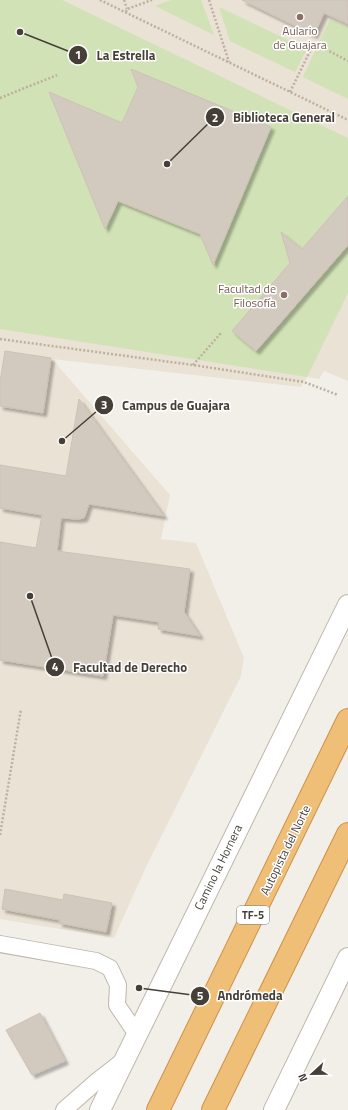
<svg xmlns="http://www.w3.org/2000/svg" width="348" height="1110" viewBox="0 0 348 1110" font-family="'Titillium Web',sans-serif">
	<defs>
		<filter id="shadow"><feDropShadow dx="3.5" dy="3.5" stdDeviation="1" flood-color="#0004"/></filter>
	</defs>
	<rect width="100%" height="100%" fill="#f2efe9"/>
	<path fill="#eae2d4" d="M0,0H348V381L324,371L319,379L307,377L301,387L52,359L170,495L161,539L196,543L244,658L241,676L146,867L114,938L0,919Z"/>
	<path fill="#d1e2b6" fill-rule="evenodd" d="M0,0H62L348,138V196L302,249L294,243L288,246L287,254L294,259L232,331L256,351L348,245V293L307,377L0,329ZM131,70L271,127L213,265L200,234L118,201L105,229L50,92L122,123L138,87Z
		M171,0H201L214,35L155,6Z
		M219,7L307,49L295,72L230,41Z
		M330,19L348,27V99L303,77Z"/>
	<path fill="#d3cabf" stroke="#cdc1b3" filter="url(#shadow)" d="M242,0H348V24L324,13L314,35Z
		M131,69L271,127L213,265L200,234L118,201L105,229L49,92L122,123L138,87Z
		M348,196V245L256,351L232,331L290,263L281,232L302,249Z
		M5,351L51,358L43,413L0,406V382Z
		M79,399L164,516L89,504L84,518L78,519L61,518L57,551L190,569L184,612L200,636L158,629L159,622L113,615L103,676L0,660V542L36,548L42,515L0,508V465L66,476Z
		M5,889L63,900L64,894L112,903L106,932L59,923L60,920L2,909Z
		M40,1013L65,1061L32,1075L6,1030Z"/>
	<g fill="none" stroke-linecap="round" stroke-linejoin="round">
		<defs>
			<path id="minor" d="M0,944L96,961L110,968L118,985L117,1005L136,1033
				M64,1110L97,1081L124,1060"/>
			<path id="tertiary" d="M100,1110L348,605
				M274,1110L348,958"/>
			<path id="motorway" d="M158,1110L348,720
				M213,1110L348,834"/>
		</defs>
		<use href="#minor" stroke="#bdb6ac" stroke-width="18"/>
		<use href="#tertiary" stroke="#bdb6ac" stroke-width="22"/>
		<use href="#motorway" stroke="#cd9248" stroke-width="24"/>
		<path stroke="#bdb09f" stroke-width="2.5" stroke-dasharray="2 2" stroke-linecap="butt" d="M100,0L348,120
			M124,0L127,9
			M209,0L229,62
			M126,12L127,9L152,0
			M290,92L314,43L348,61
			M0,98L57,75
			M0,339L193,365L304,382L338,395
			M193,365L221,333
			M0,835L21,709"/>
		<use href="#minor" stroke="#fff" stroke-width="16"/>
		<use href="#tertiary" stroke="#fff" stroke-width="20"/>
		<use href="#motorway" stroke="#efbe77" stroke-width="22"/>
	</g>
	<g fill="#8d6e63" stroke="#fff" stroke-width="1.5">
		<circle cx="300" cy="17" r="4"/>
		<circle cx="284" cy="295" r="4"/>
	</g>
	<g text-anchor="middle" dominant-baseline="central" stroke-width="3" stroke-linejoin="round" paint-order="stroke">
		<rect fill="#fff" stroke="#7d7974" stroke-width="1" x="237" y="906" width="32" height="18" rx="3"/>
		<g font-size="11" font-weight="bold" fill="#453f38">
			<text x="253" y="915">TF-5</text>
		</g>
		<g font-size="12" fill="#785e54" stroke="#fff">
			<text x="300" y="30">Aulario<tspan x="300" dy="14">de Guajara</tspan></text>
			<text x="276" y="288" text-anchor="end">Facultad de<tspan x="276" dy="14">Filosofía</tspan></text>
		</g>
		<g font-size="12" fill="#453f38" stroke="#fff">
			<text transform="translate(285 850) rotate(-64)">Autopista del Norte</text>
			<text transform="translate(218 867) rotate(-64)">Camino la Hornera</text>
		</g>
	</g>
	<path fill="none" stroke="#453f38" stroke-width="1.5" d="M20 32L78 55M167 164L215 117M62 441L104 405M30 596L55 667M139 988L200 996"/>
	<g fill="#453f38" stroke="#fff" stroke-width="1.5">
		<circle cx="20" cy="32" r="4"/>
		<circle cx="167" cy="164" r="4"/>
		<circle cx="62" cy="441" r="4"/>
		<circle cx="30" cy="596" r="4"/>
		<circle cx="139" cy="988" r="4"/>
		<circle cx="78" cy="55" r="10"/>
		<circle cx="215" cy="117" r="10"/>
		<circle cx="104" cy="405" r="10"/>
		<circle cx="55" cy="667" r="10"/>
		<circle cx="200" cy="996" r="10"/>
	</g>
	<g font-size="12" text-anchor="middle" font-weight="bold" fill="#fff">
		<text x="78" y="59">1</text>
		<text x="215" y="122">2</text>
		<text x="104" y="409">3</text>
		<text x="55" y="671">4</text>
		<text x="200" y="1000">5</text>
	</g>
	<g font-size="13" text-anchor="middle" font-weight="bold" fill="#453f38" stroke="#fff" stroke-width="3" stroke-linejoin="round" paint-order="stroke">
		<text x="126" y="60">La Estrella</text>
		<text x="284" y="122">Biblioteca General</text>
		<text x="176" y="410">Campus de Guajara</text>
		<text x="130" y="672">Facultad de Derecho</text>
		<text x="250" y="1000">Andrómeda</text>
	</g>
	<g transform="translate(312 1074) rotate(248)" stroke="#ffffff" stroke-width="3" paint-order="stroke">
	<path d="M0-3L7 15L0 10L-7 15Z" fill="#453f38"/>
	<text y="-6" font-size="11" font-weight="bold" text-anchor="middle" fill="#453f38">N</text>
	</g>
</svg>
